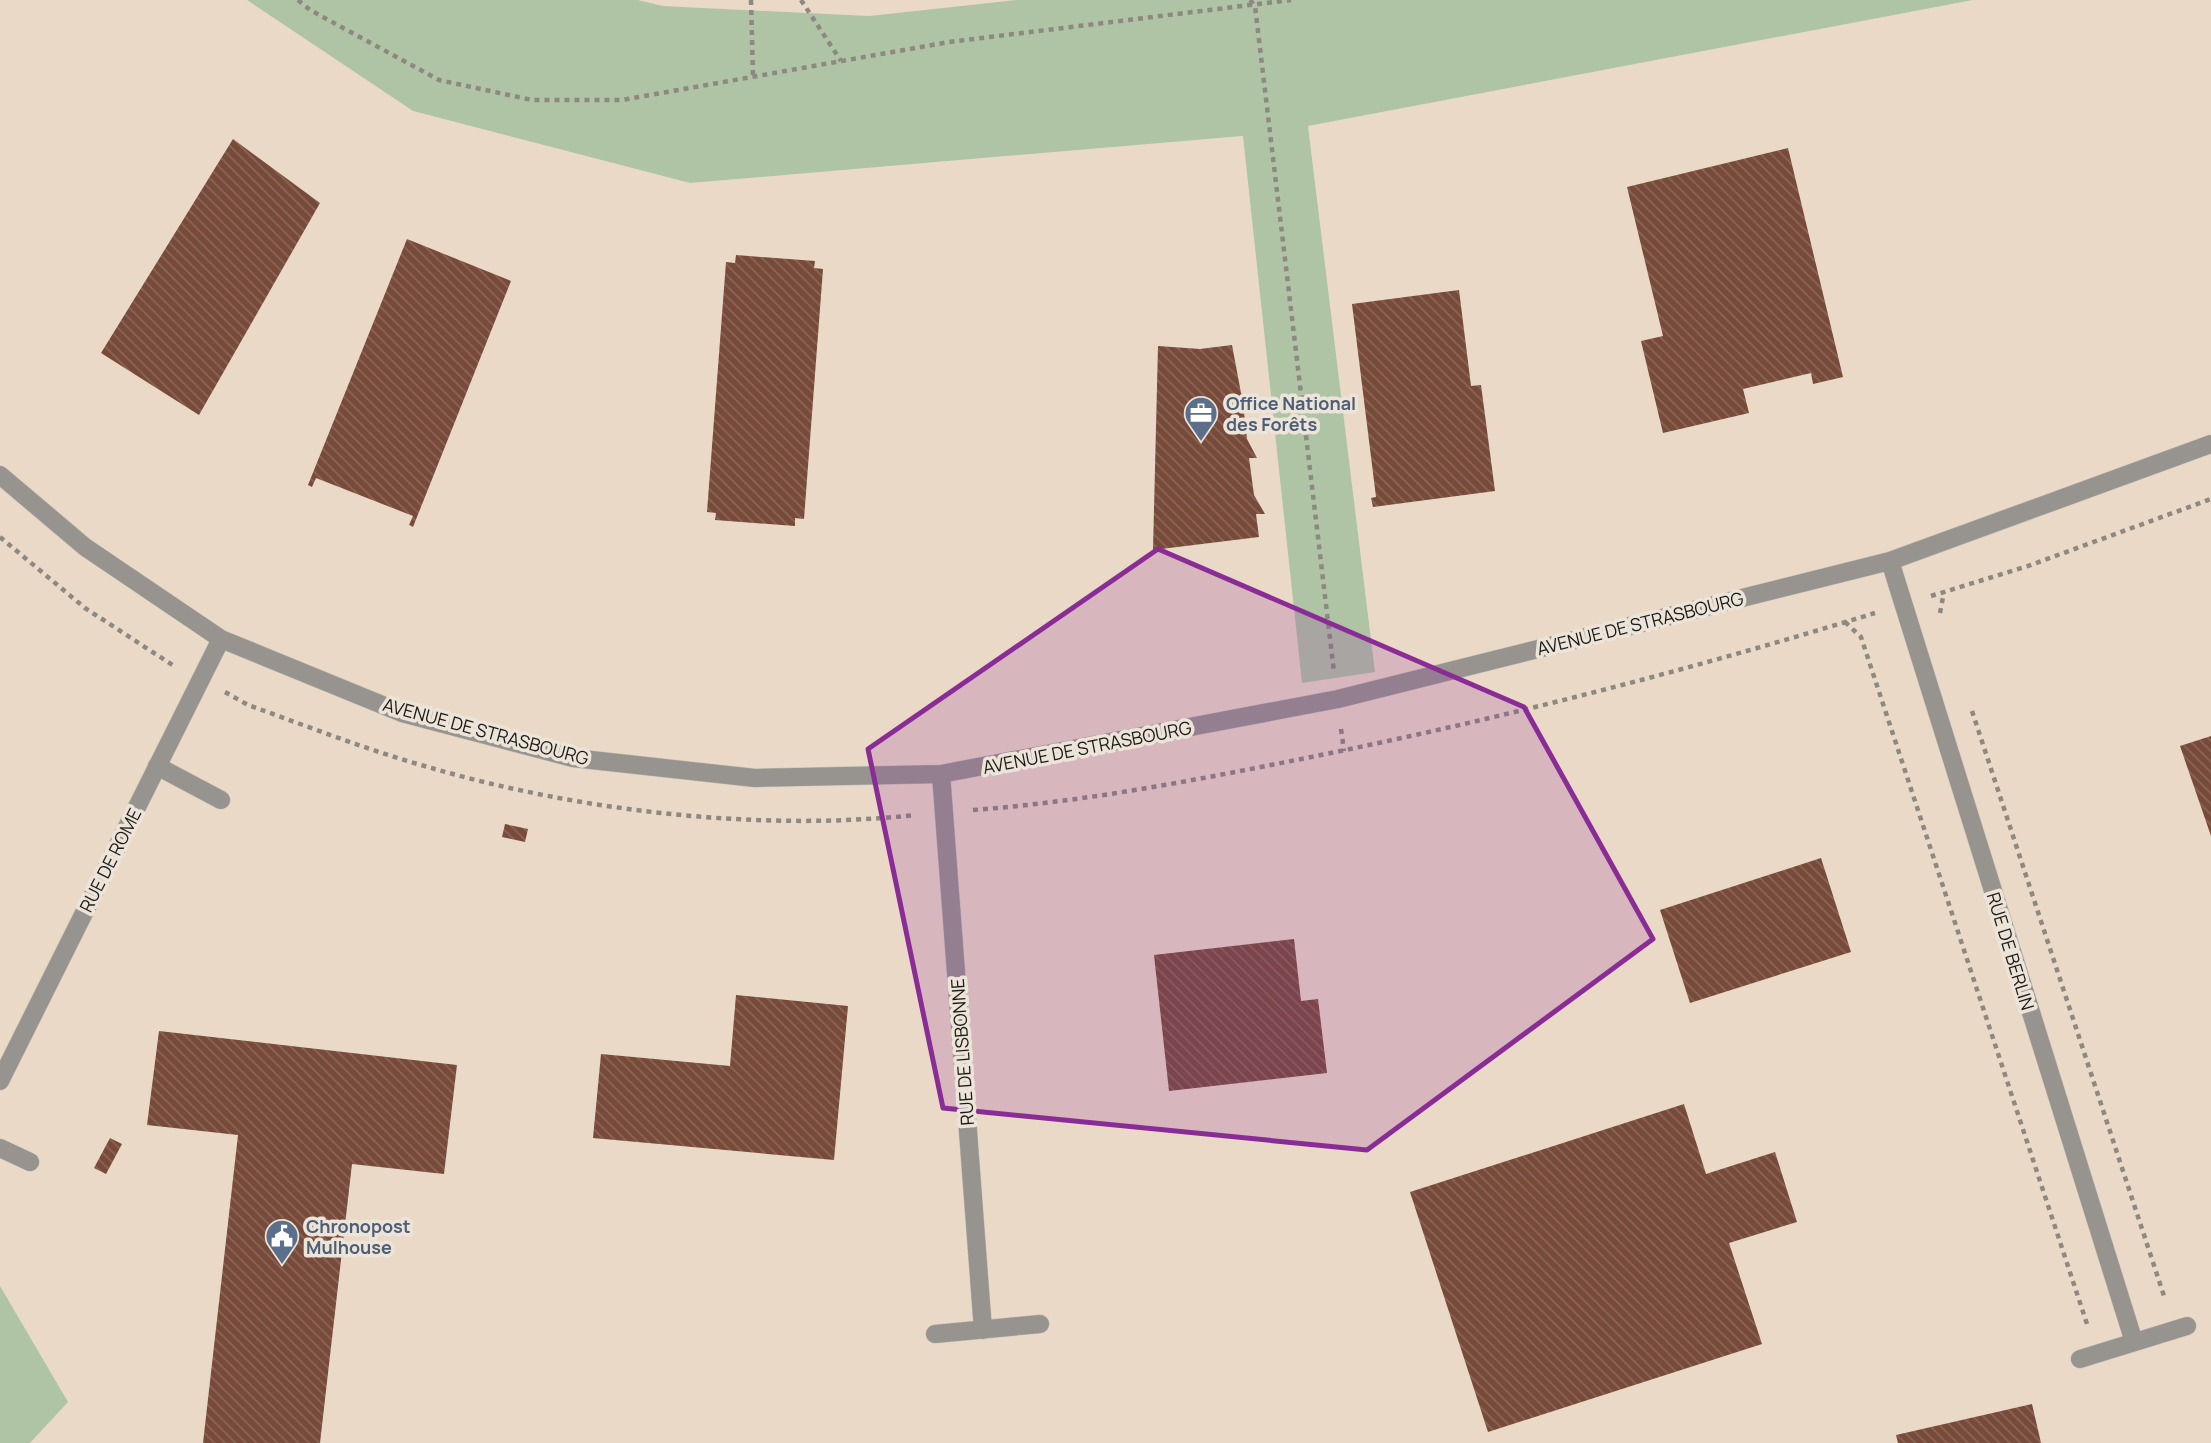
<svg xmlns="http://www.w3.org/2000/svg" width="2211" height="1443" viewBox="0 0 2211 1443" font-family="Manrope,sans-serif">
	<defs>
		<pattern id="building-back-hatch" width="6" height="6" patternUnits="userSpaceOnUse" patternTransform="scale(1.75)"><rect width="6" height="6" fill="#784a39"/><path d="M-1 5l2 2M0 0l6 6M5-1l2 2" fill="none" stroke="#896659"/></pattern>
	</defs>
	<rect width="100%" height="100%" fill="#ece4d9"/>
	<path fill="#ead9c7" d="M0,0H247L413,111L690,183L1244,136L1302,683L1375,671L1308,126L1973,0H2211V1443H30L67,1401L0,1286Z
		M638,0H1016L869,16L663,6Z"/>
	<path fill="#afc4a5" d="M247,0H638L663,6L869,16L1016,0H1973L1308,126L1375,672L1302,683L1243,136L690,183L413,111Z
		M0,1286L68,1402L30,1443H0Z"/>
	<path fill="url(#building-back-hatch)" d="M233,139L320,203L199,415L101,353Z
		M1788,148L1843,377L1813,384L1811,373L1743,389L1749,413L1663,433L1641,341L1663,336L1627,187Z
		M407,239L511,281L413,527L409,525L413,516L316,478L312,487L308,485Z
		M736,255L815,261L814,268L823,269L804,519L795,518V526L715,520L716,513L707,512L726,262L735,263Z
		M1459,290L1471,386L1481,385L1495,491L1373,507L1371,498L1376,497L1352,304Z
		M1232,345L1241,393L1252,411L1244,412L1247,439L1257,458H1249L1254,495L1265,514H1256L1259,537L1153,550L1158,346L1200,349Z
		M2211,736V836L2180,746Z
		M505,824L528,829L525,842L502,837Z
		M1821,858L1851,952L1690,1003L1660,910Z
		M1294,939L1301,1001L1318,999L1327,1073L1169,1091L1154,955Z
		M736,995L848,1006L834,1160L593,1138L601,1054L730,1066Z
		M159,1031L457,1065L444,1174L352,1164L320,1443H203L238,1135L147,1125Z
		M1684,1104L1706,1174L1775,1152L1797,1222L1729,1243L1762,1344L1488,1432L1410,1192Z
		M110,1138L122,1144L106,1174L94,1168Z
		M2032,1404L2041,1443H1898L1896,1435Z"/>
	<g fill="none" stroke-linecap="round" stroke-linejoin="round">
		<defs>
			<path id="lane" d="M157,766L221,800"/>
			<path id="street" d="M0,475L85,547L221,639L402,713L573,758L755,778L941,774L1338,699L1890,561L2211,444
				M1890,561L2134,1342
				M941,774L983,1330
				M0,1081L221,639
				M0,1148L30,1162
				M935,1334L1040,1324
				M2080,1359L2187,1326"/>
		</defs>
		<use href="#lane" stroke="#c7c0b6" stroke-width="19"/>
		<use href="#street" stroke="#c7c0b6" stroke-width="19"/>
		<path stroke="#8d8880" stroke-width="4.5" stroke-dasharray="5 5" stroke-linecap="butt" d="M298,0L310,10L439,80L532,100H622L949,42L1291,0
			M751,0L753,76
			M801,0L841,61
			M1250,0L1255,6L1334,672
			M0,537L85,608L174,666
			M1931,596L2028,566L2211,499
			M1940,613L1944,592
			M1845,622L1861,637L2087,1324
			M225,692L248,705C307,726 367,750 428,767C578,811 760,832 915,815
			M1972,711L2165,1299
			M1341,729L1344,751
			M973,810C1080,802 1186,782 1291,761C1489,722 1683,672 1875,613"/>
		<use href="#lane" stroke="#97948f" stroke-width="18"/>
		<use href="#street" stroke="#97948f" stroke-width="18"/>
	</g>
	<path fill="#8a2c96" fill-opacity="0.2" stroke="#8a2c96" stroke-width="5" stroke-linejoin="round" d="M1158,549L1524,707L1653,939L1367,1150L943,1108L868,749Z"/>
	<defs>
		<symbol id="office-pin" viewBox="-11 -11 22 30"><path d="M0 17L-7.5 6A9.5 9.5 0 1 1 7.5 6Z" fill="#5c6f8a" stroke="#ece4d9"/><path d="M-6-3h4V-5.5h4V-3h4V5H-6ZM-1-4.5V-3h2v-1.5ZM-6 0V1H6V0Z" fill="#fff"/></symbol>
		<symbol id="civic-pin" viewBox="-11 -11 22 30"><path d="M0 17L-7.5 6A9.5 9.5 0 1 1 7.5 6Z" fill="#5c6f8a" stroke="#ece4d9"/><path d="M-.6-6.5H3V-4.5H.6V-3L4-1V1h2V6H-6V1h2V-1L-.6-3ZM-1.2 2.5V6h2.4V2.5Z" fill="#fff"/></symbol>
	</defs>
	<g fill-rule="evenodd">
		<use href="#office-pin" x="1182" y="394" width="38" height="52"/>
		<use href="#civic-pin" x="263" y="1217" width="38" height="52"/>
	</g>
	<g text-anchor="middle" dominant-baseline="central" stroke-width="7" stroke-linejoin="round" paint-order="stroke">
		<g font-size="18" font-weight="bold" fill="#4e5e75" stroke="#ece4d9" text-anchor="start">
			<text x="1226" y="403">Office National<tspan x="1226" dy="21">des Forêts</tspan></text>
			<text x="306" y="1226">Chronopost<tspan x="306" dy="21">Mulhouse</tspan></text>
		</g>
		<g font-size="18" fill="#1c1a16" stroke="#ece4d9">
			<text transform="translate(1640 623) rotate(-14)">AVENUE DE STRASBOURG</text>
			<text transform="translate(486 731) rotate(15)">AVENUE DE STRASBOURG</text>
			<text transform="translate(1087 747) rotate(-11)">AVENUE DE STRASBOURG</text>
			<text transform="translate(110 860) rotate(-63)">RUE DE ROME</text>
			<text transform="translate(2011 951) rotate(73)">RUE DE BERLIN</text>
			<text transform="translate(962 1052) rotate(-94)">RUE DE LISBONNE</text>
		</g>
	</g>
</svg>
